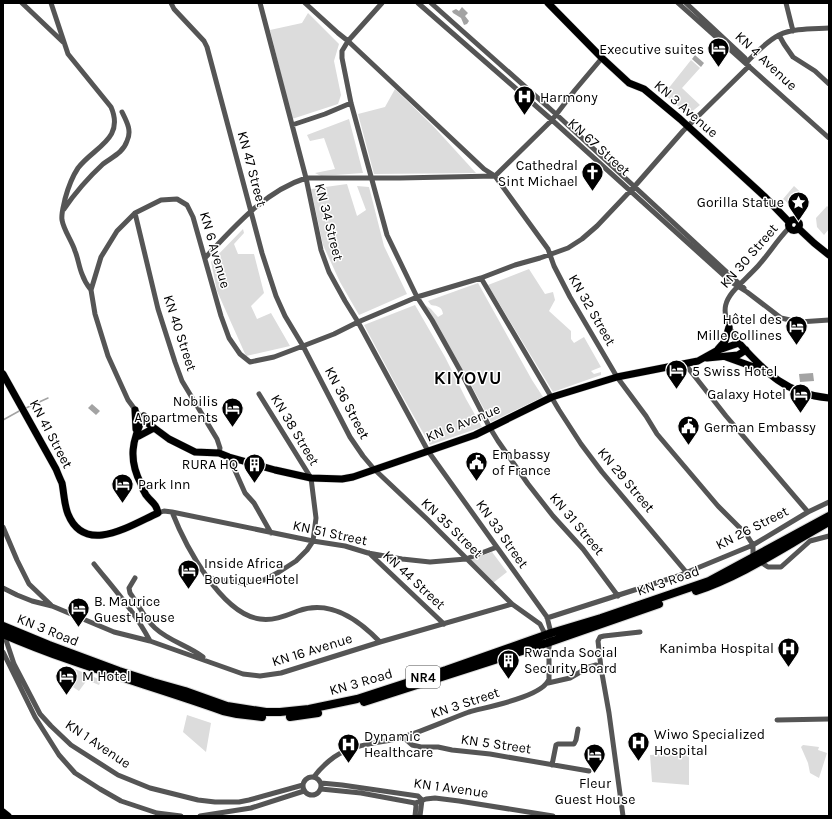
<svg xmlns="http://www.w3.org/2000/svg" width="832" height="819" viewBox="0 0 832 819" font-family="Karla,sans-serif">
	<rect width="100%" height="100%" fill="#fff"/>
	<path fill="#dcdcdc" d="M308,13L339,44L334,61L341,95L338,104L292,119L270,30L302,23Z
		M691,60L700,68L682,88L700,105L689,114H687L664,94Z
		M395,89L434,127L476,173L374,174L358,114L385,107Z
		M349,119L363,173L321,176L315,173L335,169L324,138L310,141L307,135Z
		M347,184L357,216L366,210L357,186L369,187L384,246L407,294L359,315L340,282L323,245L311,189Z
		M794,186L810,201L802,209H795L783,199Z
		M827,206L829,208V229L824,235L817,227L816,218Z
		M243,229L244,233L234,244L238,254H254L264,293L251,306L257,319L271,313L290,346L246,356L217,291L211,262Z
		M529,269L545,294L553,292L555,300L549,311L571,331V339L574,343L584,337L601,367L591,371L594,374L601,372V375L553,392L488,285Z
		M478,283L532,380L543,397L491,422L470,383L475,379L470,373L464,374L425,305L431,309L438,317L443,314C442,307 438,306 431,305L428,301Z
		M415,305L445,357L466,399L482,427L430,445L395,383L364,325Z
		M492,552L507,572L493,583L471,560Z
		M68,666L101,680L99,685L87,680L79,691L58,677Z
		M187,715L211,723L206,752L183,732Z
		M803,745L819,747L818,750L827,753L819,778L810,773L808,763L801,747Z
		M679,753L689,754V785L652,782L650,755Z"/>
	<path fill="#a3a3a3" d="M462,7L468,13L465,16L469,21L467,24L464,25L461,18L453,13L452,11L456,9L459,11Z
		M695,55L704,63L701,67L692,59Z
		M813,373L814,381L800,382L799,374Z
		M92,404L100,411L96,415L88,408Z"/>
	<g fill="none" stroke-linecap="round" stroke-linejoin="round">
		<path stroke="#a3a3a3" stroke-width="1.5" d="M26,408L48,398
			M3,420L21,410"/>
		<defs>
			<path id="major" d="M548,3L602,58L629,83L644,89L680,119L764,196L789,222
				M788.5 225a5.5 5.5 0 1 1 11 0a5.5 5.5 0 1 1-11 0Z
				M798,228L814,243L829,255
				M718,349L725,341L729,327
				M726,357L765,371
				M707,358L738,355L746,350
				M3,374L56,469C58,474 60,479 62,483C64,493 64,504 68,514C85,556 131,525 158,513C156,503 152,503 146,495C144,492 142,488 141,484C128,459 132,440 144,416
				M135,410L136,429
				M142,419L169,439L195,452L219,453L229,457L275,470L311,478L342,479L353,477L475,435L552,397L617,377L698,361L716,351L739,343C766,373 786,394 829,398
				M139,436L154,428
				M3,812L8,816"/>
			<path id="highway" d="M696,591C744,575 785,546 829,522
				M3,626L49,645L119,671L153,682L185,691L227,706L266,712H280L309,709L357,699L446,670L551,633L601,618L709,581L829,516
				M3,634C74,665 150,685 223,711L237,714L262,717
				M364,702L547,643L659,604
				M290,717L318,713"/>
		</defs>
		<use href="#major" stroke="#dbdbdb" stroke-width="8"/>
		<use href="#highway" stroke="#dbdbdb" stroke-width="10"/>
		<path stroke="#555" stroke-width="5" d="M22,3L63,42
			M51,3L68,54L111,107C125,139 94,147 78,168C72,177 68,188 65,199C64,205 61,213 62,220C64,231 72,241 75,251C78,258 79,267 82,274C84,280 87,285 91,290
			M171,3L174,9L204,41L207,47L262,253L276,296L285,316L303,346L350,437L363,456L374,469L428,520L512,604L540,624L546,636
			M260,3L306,178L321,250L329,272L345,301L358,322L428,451L547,617L551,633L549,647V679C543,697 486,707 469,712C447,720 426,730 403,737C376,745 352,742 329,761C323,766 318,771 314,777
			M305,3L338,33L348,41L484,169L495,176L548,249L554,266L570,297L617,377L646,416L657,434L718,506L746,534L753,545V557L768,567H781L810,541L829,536
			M382,3L348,41L342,51V58L351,103L387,235L417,297L432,320L461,372L490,428L498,441L528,484L553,516L583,549L618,596
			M418,3L552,120L731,282L747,292L781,318L799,322L829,320
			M431,3L557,115L744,288
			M678,3L829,138
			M686,3L745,58
			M786,3L793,31
			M779,35L784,44L793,57L815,71L829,84
			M748,61C757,52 767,41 779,35C794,28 813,29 829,28
			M292,125L325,114L351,103
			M64,209C75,193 89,177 103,164C112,157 123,153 127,141C132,131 127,122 122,112
			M135,213L158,309L175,362L182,381L217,439L220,448L219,453
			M205,258C234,227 265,191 306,178H400L495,176L552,120L575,90L602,58
			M481,278L559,410L581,444L602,472L687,573
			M739,343C710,302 731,295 758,266C769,254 777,240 789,228
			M685,364L726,416L808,512
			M142,419L128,400L108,356L95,314L91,290L101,257L117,231L135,213L161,200L177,199L187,205L193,217L221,316L229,338L240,354L250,362L274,357L303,346L334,334L358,322L417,297L481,278L515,265L540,258L568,248L582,239L597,226L634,187L683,131L749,66
			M229,457L245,493L254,503L271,533
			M172,512C185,545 221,614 260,619C273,621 285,616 298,611C330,599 358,619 380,642
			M158,513L164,511L172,512L313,541L345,546L368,553L402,559L430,562L466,559L497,547
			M3,527L17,560L29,584L51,605
			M369,553L444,624
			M94,564C114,589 135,612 150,641
			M135,578L129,588L130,593C138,604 145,619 155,628C169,641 189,646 203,657
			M207,578L243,583L264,580L279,572L296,561L307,550L313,541L316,518L311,478L259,394
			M3,588L17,595L32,601L52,606L114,632L150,641L243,674L260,676L281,673L380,642L512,604
			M547,618L678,576L753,545L808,512L829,502
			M4,634L14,664L40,714L51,726L71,745L118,775L150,788L198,800L215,802H239L249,800L303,785
			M3,652L35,717L59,755L75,773L100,789L121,801L157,813L181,816
			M548,683L570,678L589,667L596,665L601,668
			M777,720L829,719
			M403,737L412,745L421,747H438L452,750L490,754L589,771
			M552,765L556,745L558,744H574L576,740L578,729
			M303 786a9 9 0 1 1 18 0a9 9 0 1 1-18 0Z
			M321,783L342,785L418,796L422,800
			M321,789L361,793L415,803
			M415,803L426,799L435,798L459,801L553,816
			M415,803L416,806L415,816
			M200,816L251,808L304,791
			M420,816L422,800
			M623,816L609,713L601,668L598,641L600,637L604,636L640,632"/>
		<use href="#major" stroke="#000" stroke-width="7"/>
		<use href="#highway" stroke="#000" stroke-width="8"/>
	</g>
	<defs>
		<symbol id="hotel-pin" viewBox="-11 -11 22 30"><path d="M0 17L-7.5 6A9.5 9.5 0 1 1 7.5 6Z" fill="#000" stroke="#fff"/><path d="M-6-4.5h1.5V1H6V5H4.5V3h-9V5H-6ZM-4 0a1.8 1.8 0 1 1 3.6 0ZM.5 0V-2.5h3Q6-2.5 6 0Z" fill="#fff"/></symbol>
		<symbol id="hospital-pin" viewBox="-11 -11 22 30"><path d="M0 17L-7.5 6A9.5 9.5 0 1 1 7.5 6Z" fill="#000" stroke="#fff"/><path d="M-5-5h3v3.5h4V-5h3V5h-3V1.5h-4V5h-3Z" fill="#fff"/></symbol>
		<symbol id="church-pin" viewBox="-11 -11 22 30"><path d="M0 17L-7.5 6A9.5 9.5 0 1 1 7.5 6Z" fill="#000" stroke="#fff"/><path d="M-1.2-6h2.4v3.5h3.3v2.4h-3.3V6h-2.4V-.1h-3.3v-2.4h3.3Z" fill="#fff"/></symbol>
		<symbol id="sight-pin" viewBox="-11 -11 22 30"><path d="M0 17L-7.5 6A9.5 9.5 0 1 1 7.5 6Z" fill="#000" stroke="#fff"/><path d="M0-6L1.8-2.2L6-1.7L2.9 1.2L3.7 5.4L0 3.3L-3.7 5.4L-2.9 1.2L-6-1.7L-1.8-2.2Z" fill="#fff"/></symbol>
		<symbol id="civic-pin" viewBox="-11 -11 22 30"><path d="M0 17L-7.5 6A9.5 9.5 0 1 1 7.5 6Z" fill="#000" stroke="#fff"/><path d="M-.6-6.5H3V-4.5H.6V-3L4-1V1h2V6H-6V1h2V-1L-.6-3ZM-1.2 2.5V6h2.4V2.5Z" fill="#fff"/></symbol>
		<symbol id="building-pin" viewBox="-11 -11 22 30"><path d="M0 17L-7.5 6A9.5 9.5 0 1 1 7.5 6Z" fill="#000" stroke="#fff"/><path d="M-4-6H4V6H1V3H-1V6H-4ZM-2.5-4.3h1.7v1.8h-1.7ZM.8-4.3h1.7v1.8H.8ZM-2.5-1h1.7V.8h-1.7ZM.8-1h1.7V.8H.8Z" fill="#fff"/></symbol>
	</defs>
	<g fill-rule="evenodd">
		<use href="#hotel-pin" x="706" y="36" width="25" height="34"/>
		<use href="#hospital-pin" x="512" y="84" width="25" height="34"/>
		<use href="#church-pin" x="580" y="160" width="25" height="34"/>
		<use href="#sight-pin" x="786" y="190" width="25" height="34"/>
		<use href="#hotel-pin" x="784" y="314" width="25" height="34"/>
		<use href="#hotel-pin" x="664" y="358" width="25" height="34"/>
		<use href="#hotel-pin" x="788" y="382" width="25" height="34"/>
		<use href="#hotel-pin" x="220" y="396" width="25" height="34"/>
		<use href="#civic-pin" x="676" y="414" width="25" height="34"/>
		<use href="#civic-pin" x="464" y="450" width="25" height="34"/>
		<use href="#building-pin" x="242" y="452" width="25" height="34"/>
		<use href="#hotel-pin" x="110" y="472" width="25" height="34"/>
		<use href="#hotel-pin" x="176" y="558" width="25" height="34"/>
		<use href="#hotel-pin" x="66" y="596" width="25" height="34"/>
		<use href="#hospital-pin" x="776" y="636" width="25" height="34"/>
		<use href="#building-pin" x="496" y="648" width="25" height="34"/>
		<use href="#hotel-pin" x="54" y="664" width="25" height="34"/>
		<use href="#hospital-pin" x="626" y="730" width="25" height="34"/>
		<use href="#hospital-pin" x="336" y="732" width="25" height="34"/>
		<use href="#hotel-pin" x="582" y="742" width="25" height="34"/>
	</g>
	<g text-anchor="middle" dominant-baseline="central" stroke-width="3" stroke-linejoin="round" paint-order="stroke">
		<rect fill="#fff" stroke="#4c4c4c" stroke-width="1" x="406" y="666" width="34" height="22" rx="3"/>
		<g font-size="13" font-weight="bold" fill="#000">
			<text x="423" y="677">NR4</text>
		</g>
		<g font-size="14" fill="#000" stroke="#fff" text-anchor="start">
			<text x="704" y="49" text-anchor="end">Executive suites</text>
			<text x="540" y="97">Harmony</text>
			<text x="578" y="165" text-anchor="end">Cathedral<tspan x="578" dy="16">Sint Michael</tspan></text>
			<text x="784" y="202" text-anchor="end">Gorilla Statue</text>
			<text x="782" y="319" text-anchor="end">Hôtel des<tspan x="782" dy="16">Mille Collines</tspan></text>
			<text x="692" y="371">5 Swiss Hotel</text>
			<text x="786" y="394" text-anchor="end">Galaxy Hotel</text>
			<text x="218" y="401" text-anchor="end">Nobilis<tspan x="218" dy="16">Appartments</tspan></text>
			<text x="704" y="427">German Embassy</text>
			<text x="492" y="454">Embassy<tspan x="492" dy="16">of France</tspan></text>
			<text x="238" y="464" text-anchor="end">RURA HQ</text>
			<text x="138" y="484">Park Inn</text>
			<text x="204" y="563">Inside Africa<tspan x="204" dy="16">Boutique Hotel</tspan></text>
			<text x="94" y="601">B. Maurice<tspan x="94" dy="16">Guest House</tspan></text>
			<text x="774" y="648" text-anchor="end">Kanimba Hospital</text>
			<text x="524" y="652">Rwanda Social<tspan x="524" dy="16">Security Board</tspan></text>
			<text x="82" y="676">M Hotel</text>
			<text x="654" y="734">Wiwo Specialized<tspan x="654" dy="16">Hospital</tspan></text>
			<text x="364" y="736">Dynamic<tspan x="364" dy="16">Healthcare</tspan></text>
			<text x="595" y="783" text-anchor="middle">Fleur<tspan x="595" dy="16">Guest House</tspan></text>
		</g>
		<g font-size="14" fill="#000" stroke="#fff">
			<text transform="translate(766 61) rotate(43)">KN 4 Avenue</text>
			<text transform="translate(686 109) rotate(41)">KN 3 Avenue</text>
			<text transform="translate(599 147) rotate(42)">KN 67 Street</text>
			<text transform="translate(252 169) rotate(75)">KN 47 Street</text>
			<text transform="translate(329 222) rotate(76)">KN 34 Street</text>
			<text transform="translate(215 250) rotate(74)">KN 6 Avenue</text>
			<text transform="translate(749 256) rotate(-49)">KN 30 Street</text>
			<text transform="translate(592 310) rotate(60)">KN 32 Street</text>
			<text transform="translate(180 333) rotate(72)">KN 40 Street</text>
			<text transform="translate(347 403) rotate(62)">KN 36 Street</text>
			<text transform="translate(463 423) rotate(-22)">KN 6 Avenue</text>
			<text transform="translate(295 430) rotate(59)">KN 38 Street</text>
			<text transform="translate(51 434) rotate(62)">KN 41 Street</text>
			<text transform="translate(626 480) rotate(50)">KN 29 Street</text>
			<text transform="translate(577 524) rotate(50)">KN 31 Street</text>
			<text transform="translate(452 528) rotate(44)">KN 35 Street</text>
			<text transform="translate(752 528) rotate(-27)">KN 26 Street</text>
			<text transform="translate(330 533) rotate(12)">KN 51 Street</text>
			<text transform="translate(502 534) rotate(55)">KN 33 Street</text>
			<text transform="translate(414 580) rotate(43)">KN 44 Street</text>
			<text transform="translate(668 581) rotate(-19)">KN 3 Road</text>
			<text transform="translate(48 630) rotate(22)">KN 3 Road</text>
			<text transform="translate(312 650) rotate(-17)">KN 16 Avenue</text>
			<text transform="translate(361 682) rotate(-16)">KN 3 Road</text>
			<text transform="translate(465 703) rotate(-18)">KN 3 Street</text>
			<text transform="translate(98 744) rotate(34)">KN 1 Avenue</text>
			<text transform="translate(496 744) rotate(8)">KN 5 Street</text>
			<text transform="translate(451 788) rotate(8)">KN 1 Avenue</text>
		</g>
		<g font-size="18" font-weight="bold" letter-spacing="1" fill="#000" stroke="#fff">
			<text x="468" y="378">KIYOVU</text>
		</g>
	</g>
	<rect width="832" height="819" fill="none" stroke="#000000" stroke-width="8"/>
</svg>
